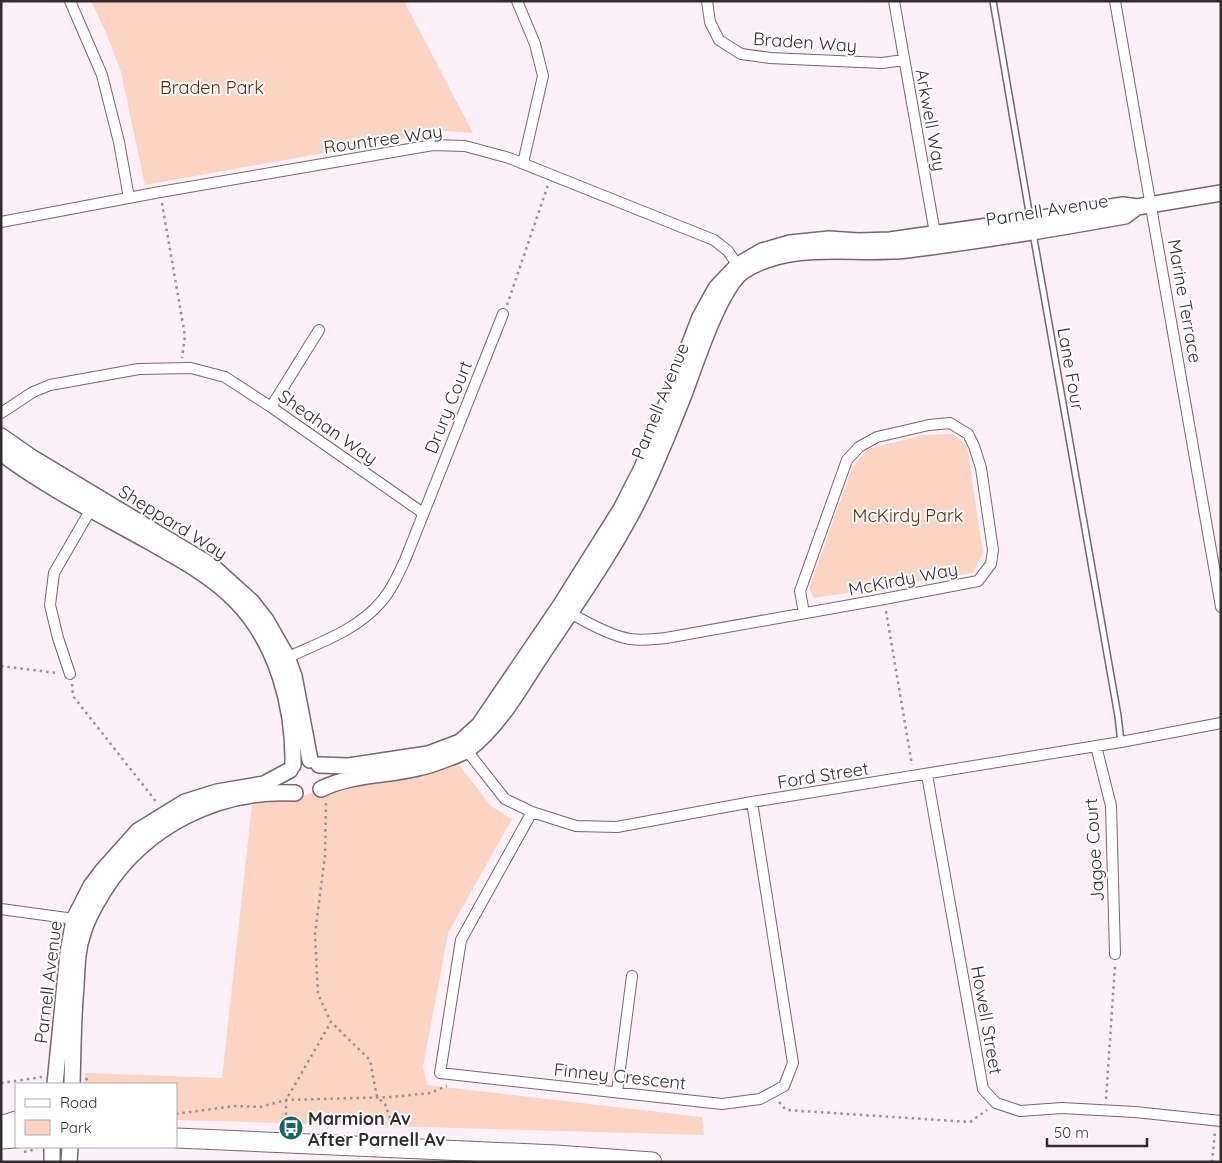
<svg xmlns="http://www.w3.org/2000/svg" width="1222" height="1163" viewBox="0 0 1222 1163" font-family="Quicksand,sans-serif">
	<rect width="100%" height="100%" fill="#fef0f8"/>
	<path fill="#fbd4c3" d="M91,1H404L473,133L446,131L145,185L121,72L107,35Z
		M953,434L967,446L983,553L973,573L814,598L809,589L852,468L868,449L923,435Z
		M455,760L491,806L512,819L448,933L423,1067L427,1085L702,1117L704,1135L176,1120V1084H84L85,1073L222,1078L252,805L426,771Z"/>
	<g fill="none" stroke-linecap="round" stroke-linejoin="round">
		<defs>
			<path id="lane" d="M993,1L1030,218
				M1033,233L1118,716L1121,742"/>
			<path id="street" d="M70,1L102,75L119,142L129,198
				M517,1L535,44L543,76L523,163
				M707,1L710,22L719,40L741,54L770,58L882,63L904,60
				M894,1L936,239
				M1115,1L1221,607
				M1,222L160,192L433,145L465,146L509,158L714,240L728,251L740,269
				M271,407L319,330
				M1,413L33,392L50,385L139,369L191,368L225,377L271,407L423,513
				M565,610C582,620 611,636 630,639C642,641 654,639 666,638L884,599L978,581L991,564L993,550L981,468L974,446L968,434L950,423L929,425L877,437L859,447L847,460L800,591L804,613
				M282,660C315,644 355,632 380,603C391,591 398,575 405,560L503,314
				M70,674L58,638L50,605L54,573L91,509
				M1096,746L1111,806L1115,954
				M464,747L505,799L532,812L576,826L617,827L752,802L1121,742L1221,723
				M927,775L983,1089L996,1103L1020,1111L1062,1108L1135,1112L1221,1121
				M532,812L461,940L440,1073L722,1104L760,1099L784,1086L793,1063L752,802
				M1,909L74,919L79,921
				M617,1092L632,976"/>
			<path id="secondary" d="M1,436L31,457L212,566L252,602L266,620L287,657L294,676L310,760
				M1,453C46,487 98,513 148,541C178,558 211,575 236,601C277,643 294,707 293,765
				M319,765L349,766L428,754L460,742L479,725L560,606L621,509L642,468L700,317L716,288L738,265L762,251L790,243L829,239L858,241L890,240L1030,220L1123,205L1137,207L1221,193
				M321,789C351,774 386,776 418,768C428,766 439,762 449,758C456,755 464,753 469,749C501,724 521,686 543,653C581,597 624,536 651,474C663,447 674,420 685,392C696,363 720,286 745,270C795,240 853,256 907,250C980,241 1053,229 1125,216L1137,207
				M55,1084L68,953L74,919L91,886L103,870L138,831L185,802L217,792L264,784L290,770
				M72,1084C73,1051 73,1018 76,986C77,968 77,950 83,933C87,919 95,905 103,892C144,826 218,789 295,793
				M52,1162V1147
				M69,1162L70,1147"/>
			<path id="highway" d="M1,1126L16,1121
				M176,1138L556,1155L652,1162
				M1,1139L16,1138"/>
		</defs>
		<use href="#lane" stroke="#76676f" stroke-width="8"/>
		<use href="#street" stroke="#76676f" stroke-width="12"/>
		<use href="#secondary" stroke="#76676f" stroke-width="18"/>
		<use href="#highway" stroke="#76676f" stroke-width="21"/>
		<path stroke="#988e93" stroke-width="2.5" stroke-dasharray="2.5 4" stroke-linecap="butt" d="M162,203L185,336L182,358
			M507,305L548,185
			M886,611L912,765
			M1,666L57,673
			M72,684L73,696L158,804
			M326,803L325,855L315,934L318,994L331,1022L370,1060L377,1097L385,1104L390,1118
			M86,1078L89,1084
			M1,1083L42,1077
			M1106,1099L1115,965
			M779,1102L786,1110L970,1122L987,1110
			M176,1114L234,1106L260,1107L286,1100L392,1097L430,1093L447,1086
			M286,1128V1100L331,1022
			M24,1152L37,1149
			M1212,1162L1215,1132"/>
		<use href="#lane" stroke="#fff" stroke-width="5"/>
		<use href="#street" stroke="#fff" stroke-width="10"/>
		<use href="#secondary" stroke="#fff" stroke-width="15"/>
		<use href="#highway" stroke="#fff" stroke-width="19"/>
	</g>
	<defs>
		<symbol id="bus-disc" viewBox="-11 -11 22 22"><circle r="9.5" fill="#196662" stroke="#fff"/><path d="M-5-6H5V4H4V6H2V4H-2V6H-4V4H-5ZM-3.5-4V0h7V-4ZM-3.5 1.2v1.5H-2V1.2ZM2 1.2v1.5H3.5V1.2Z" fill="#fff"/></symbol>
	</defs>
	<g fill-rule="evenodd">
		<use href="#bus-disc" x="277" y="1114" width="28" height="28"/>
	</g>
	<g text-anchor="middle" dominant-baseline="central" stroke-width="4" stroke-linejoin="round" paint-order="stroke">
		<g font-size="18" fill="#322c2f" stroke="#fff">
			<text transform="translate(805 42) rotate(4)">Braden Way</text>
			<text transform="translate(931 120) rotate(80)">Arkwell Way</text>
			<text transform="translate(383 139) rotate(-8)">Rountree Way</text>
			<text transform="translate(1047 210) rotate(-9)">Parnell Avenue</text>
			<text transform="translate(1185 301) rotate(80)">Marine Terrace</text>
			<text transform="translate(1071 369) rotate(80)">Lane Four</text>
			<text transform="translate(660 401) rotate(-68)">Parnell Avenue</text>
			<text transform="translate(448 407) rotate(-68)">Drury Court</text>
			<text transform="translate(328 427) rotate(35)">Sheahan Way</text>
			<text transform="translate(173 522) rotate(32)">Sheppard Way</text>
			<text transform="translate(903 579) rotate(-11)">McKirdy Way</text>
			<text transform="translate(823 775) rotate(-9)">Ford Street</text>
			<text transform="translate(1094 850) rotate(-94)">Jagoe Court</text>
			<text transform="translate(48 982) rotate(-83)">Parnell Avenue</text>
			<text transform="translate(987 1020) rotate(80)">Howell Street</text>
			<text transform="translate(620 1076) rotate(6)">Finney Crescent</text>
		</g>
		<g font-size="18" fill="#612403" stroke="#fff">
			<text x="212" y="87">Braden Park</text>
			<text x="908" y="515">McKirdy Park</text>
		</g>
		<g font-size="18" font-weight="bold" fill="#322c2f" stroke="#fff" text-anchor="start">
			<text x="308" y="1118">Marmion Av<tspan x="308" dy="21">After Parnell Av</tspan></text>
		</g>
	</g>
	<rect width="1222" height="1163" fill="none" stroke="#322c2f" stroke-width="5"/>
	<rect x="15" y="1083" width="162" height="65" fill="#ffffff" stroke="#adabac"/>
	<rect x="25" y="1099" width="25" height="8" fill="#ffffff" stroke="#adabac"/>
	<text x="60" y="1108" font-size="15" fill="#322c2f">Road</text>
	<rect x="25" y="1120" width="25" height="15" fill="#fbd4c3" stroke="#adabac"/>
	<text x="60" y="1133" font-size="15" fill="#322c2f">Park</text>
	<path d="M1047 1138v8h100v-8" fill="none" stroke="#322c2f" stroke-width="2.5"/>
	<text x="1054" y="1138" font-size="15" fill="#322c2f" stroke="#ffffff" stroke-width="4" paint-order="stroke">50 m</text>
</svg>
